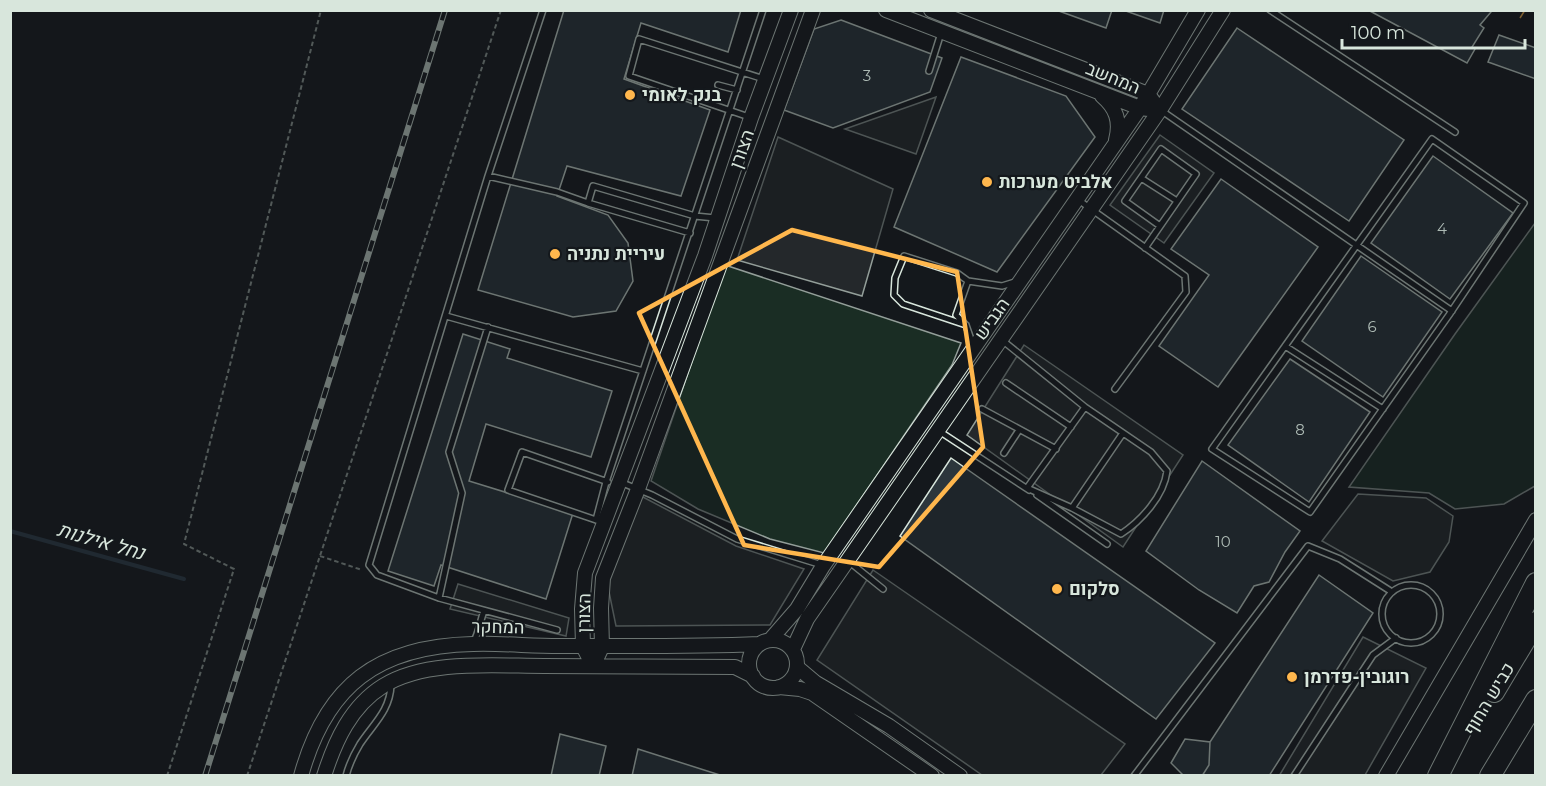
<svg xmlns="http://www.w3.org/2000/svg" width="1546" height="786" viewBox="0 0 1546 786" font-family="Montserrat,Heebo,sans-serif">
	<rect width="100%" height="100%" fill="#14181c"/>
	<path fill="#1a2d24" stroke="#939e99" stroke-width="1.5" d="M1535,223V486L1504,504L1455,509L1429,493L1349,487L1455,334Z
		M725,265L961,343L952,365L824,553L770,539L698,509L651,481Z"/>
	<path fill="#24282b" stroke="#939e99" stroke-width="1.5" d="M936,97L916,154L845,129Z
		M1160,135L1214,173L1164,243L1110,205Z
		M778,137L893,189L862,296L737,260Z
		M1024,345L1183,455L1123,547L967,435Z
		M1358,494L1426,498L1453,516L1449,542L1430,572L1393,581L1322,541Z
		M641,496L736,546L804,569L770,625L616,626L607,582Z
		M873,570L1125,744L1101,775H982L817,660Z
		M458,584L569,618L566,636L450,609Z
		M1363,637L1426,668L1365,775L1279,776Z"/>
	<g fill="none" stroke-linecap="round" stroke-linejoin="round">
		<path stroke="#2f3f4d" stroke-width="4" d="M10,531L184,579"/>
	</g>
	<path fill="#2c363c" stroke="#d8e6dc" stroke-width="1.5" d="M564,10H741L728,52L641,23L624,79L710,110L681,196L567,166L557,196L608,215L628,243L633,281L616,311L573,317L478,290Z
		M1056,10H1112L1106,28Z
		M1123,10H1164L1160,23Z
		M1368,10H1488L1491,12L1480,25L1484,28L1472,47L1475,49L1467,63Z
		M841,20L942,58L930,92L833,128L784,110L814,29Z
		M1237,28L1404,140L1349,221L1182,109Z
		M1499,35L1536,48V79L1488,62Z
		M961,57L1066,96L1095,137L997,272L894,227Z
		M1433,156L1513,213L1450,299L1371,243Z
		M1221,179L1318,247L1218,387L1159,346L1209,275L1171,249Z
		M1361,256L1442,312L1383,397L1302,341Z
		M463,334L510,349L507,358L612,391L591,457L486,424L469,481L573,513L546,599L441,565L434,586L388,571Z
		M1290,359L1370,412L1309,502L1228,445Z
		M951,458L1215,643L1156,719L900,536Z
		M1202,461L1300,531L1285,552L1269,582L1254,586L1237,613L1199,590L1146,551Z
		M1319,575L1373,613L1269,776H1202L1209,765L1210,742Z
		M560,734L606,746L599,776H551Z
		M1185,739L1210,742L1209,765L1202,776H1184L1171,763Z
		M638,749L723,776H632Z"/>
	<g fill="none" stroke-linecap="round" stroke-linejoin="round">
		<defs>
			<path id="service" d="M543,10L488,176L369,565L377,575L439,598L557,630
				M1270,10L1455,132
				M929,71L941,33
				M718,85L737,90
				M1162,111L1452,311
				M749,117L629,76L639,39L764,79
				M1432,139L1524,203L1449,315L1310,512L1212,449Z
				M488,176L557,192L588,203
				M1141,178L1177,201
				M1077,199L1185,276L1186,292L1115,389
				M690,233L588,203L593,186L695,216L715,218
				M1145,248L1196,174L1161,149L1125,201L1160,226
				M446,316L643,371
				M966,325L903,304L894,295L895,278L904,256L957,273L968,281
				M1002,340L1085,407L1151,452L1167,471C1164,496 1141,521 1121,534L1072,508L1027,488L1085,407
				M973,345L966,325L956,315L968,281L1002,286L1015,282
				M1285,346L1383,409
				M1006,383L1071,427
				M982,409L1056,449
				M939,431L1029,490
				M1004,453L1019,430
				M620,482L652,495L737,539L822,565
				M1037,495L1107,544
				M1072,508L1123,433
				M596,520L606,482L763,10
				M599,521L508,490L522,452L608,482
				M847,560L883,589
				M1382 614a29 29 0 1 1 58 0a29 29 0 1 1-58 0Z
				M439,598L462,493L449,452L488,327
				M473,643C479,633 480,621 484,611
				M346,776C349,764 354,754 360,744C373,724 390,711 391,685
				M1134,776L1308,546L1340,559L1392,592
				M1294,776L1373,655L1396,638"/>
			<path id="tertiary" d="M886,10L1140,108L1149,109
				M931,10L1148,94L1153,101
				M1102,96C1116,108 1121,121 1116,140
				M749 664a24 24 0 1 1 48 0a24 24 0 1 1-48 0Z
				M770,640L797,609L823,566L1140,108L1198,10
				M793,649L807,619L1160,110L1223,10
				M593,666L602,647L601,608L603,578L638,489L813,10
				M593,666L583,646L582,609L585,573L705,256L751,118L791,10
				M797,667L816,683L889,726L960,776
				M779,687L800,689L812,693L932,776
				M301,776C326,685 378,646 473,644C501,643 530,646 559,646C626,646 692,647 759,644
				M324,776C335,741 351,706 383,686C426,659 495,666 544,666C608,666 672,667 735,667L753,676
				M1386,776L1536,520"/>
			<path id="motorway" d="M1494,692L1536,622
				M1438,776L1536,583
				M1490,776L1536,700"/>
		</defs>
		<use href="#service" stroke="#d8e6dc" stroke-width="8"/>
		<use href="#tertiary" stroke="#d8e6dc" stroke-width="16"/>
		<use href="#motorway" stroke="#d8e6dc" stroke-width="22"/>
		<path stroke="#9da8a2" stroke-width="2" stroke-dasharray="4.5 3" stroke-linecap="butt" d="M320,556L362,570
			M167,776L234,569L184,544L321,10
			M247,776L501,10"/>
		<use href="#service" stroke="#14181c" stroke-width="5"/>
		<use href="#tertiary" stroke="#14181c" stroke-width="14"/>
		<use href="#motorway" stroke="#14181c" stroke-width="20"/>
		<defs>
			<path id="rail" d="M205,776L445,10"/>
		</defs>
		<use href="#rail" stroke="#d8e6dc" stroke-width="6"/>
		<use href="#rail" stroke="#14181c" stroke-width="4" stroke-dasharray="11" stroke-linecap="butt"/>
		<path stroke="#ffb74d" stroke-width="1.5" stroke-dasharray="21 4.5 3 4.5" stroke-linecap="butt" d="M1520,18L1525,10"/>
	</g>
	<path d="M0 0H1546V786H0ZM792,230L957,272L983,447L879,567L744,545L639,313Z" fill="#14181c" fill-opacity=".55" fill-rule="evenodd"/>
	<path fill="none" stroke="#ffb74d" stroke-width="4.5" stroke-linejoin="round" d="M792,230L957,272L983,447L879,567L744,545L639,313Z"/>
	<g fill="#ffb74d" stroke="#14181c" stroke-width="2">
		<circle cx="630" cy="95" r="6"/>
		<circle cx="987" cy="182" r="6"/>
		<circle cx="555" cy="254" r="6"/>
		<circle cx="1057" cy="589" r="6"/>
		<circle cx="1292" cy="677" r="6"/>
	</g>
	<g text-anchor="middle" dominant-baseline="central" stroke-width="4.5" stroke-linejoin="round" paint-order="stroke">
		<g font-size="15" fill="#adbab4">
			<text x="867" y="75">3</text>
			<text x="1442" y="228">4</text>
			<text x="1372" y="326">6</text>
			<text x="1300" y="429">8</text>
			<text x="1223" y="541">10</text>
		</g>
		<g font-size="18" fill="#d8e6dc" stroke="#14181c">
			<text transform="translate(1113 78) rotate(22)">המחשב</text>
			<text transform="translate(742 149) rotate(-70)">הצורן</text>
			<text transform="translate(992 319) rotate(-55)">הגביש</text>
			<text transform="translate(584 613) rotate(-89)">הצורן</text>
			<text transform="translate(498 627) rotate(1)">המחקר</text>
			<text transform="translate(1489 699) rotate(-59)">כביש החוף</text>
		</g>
		<g font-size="18" font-weight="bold" fill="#d8e6dc" stroke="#14181c" text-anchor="start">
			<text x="642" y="95">בנק לאומי</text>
			<text x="999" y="182">אלביט מערכות</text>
			<text x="567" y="254">עיריית נתניה</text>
			<text x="1069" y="589">סלקום</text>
			<text x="1304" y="677">רוגובין-פדרמן</text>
		</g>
		<g font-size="20" font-style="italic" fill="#d8e6dc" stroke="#14181c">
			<text transform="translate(101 541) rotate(16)">נחל אילנות</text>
		</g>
	</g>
	<rect width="1546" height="786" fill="none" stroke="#d8e6dc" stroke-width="24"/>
	<path d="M1342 39v9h183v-9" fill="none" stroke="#d8e6dc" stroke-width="3"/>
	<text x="1351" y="39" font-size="18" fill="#d8e6dc" stroke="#14181c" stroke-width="4.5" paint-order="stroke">100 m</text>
</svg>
